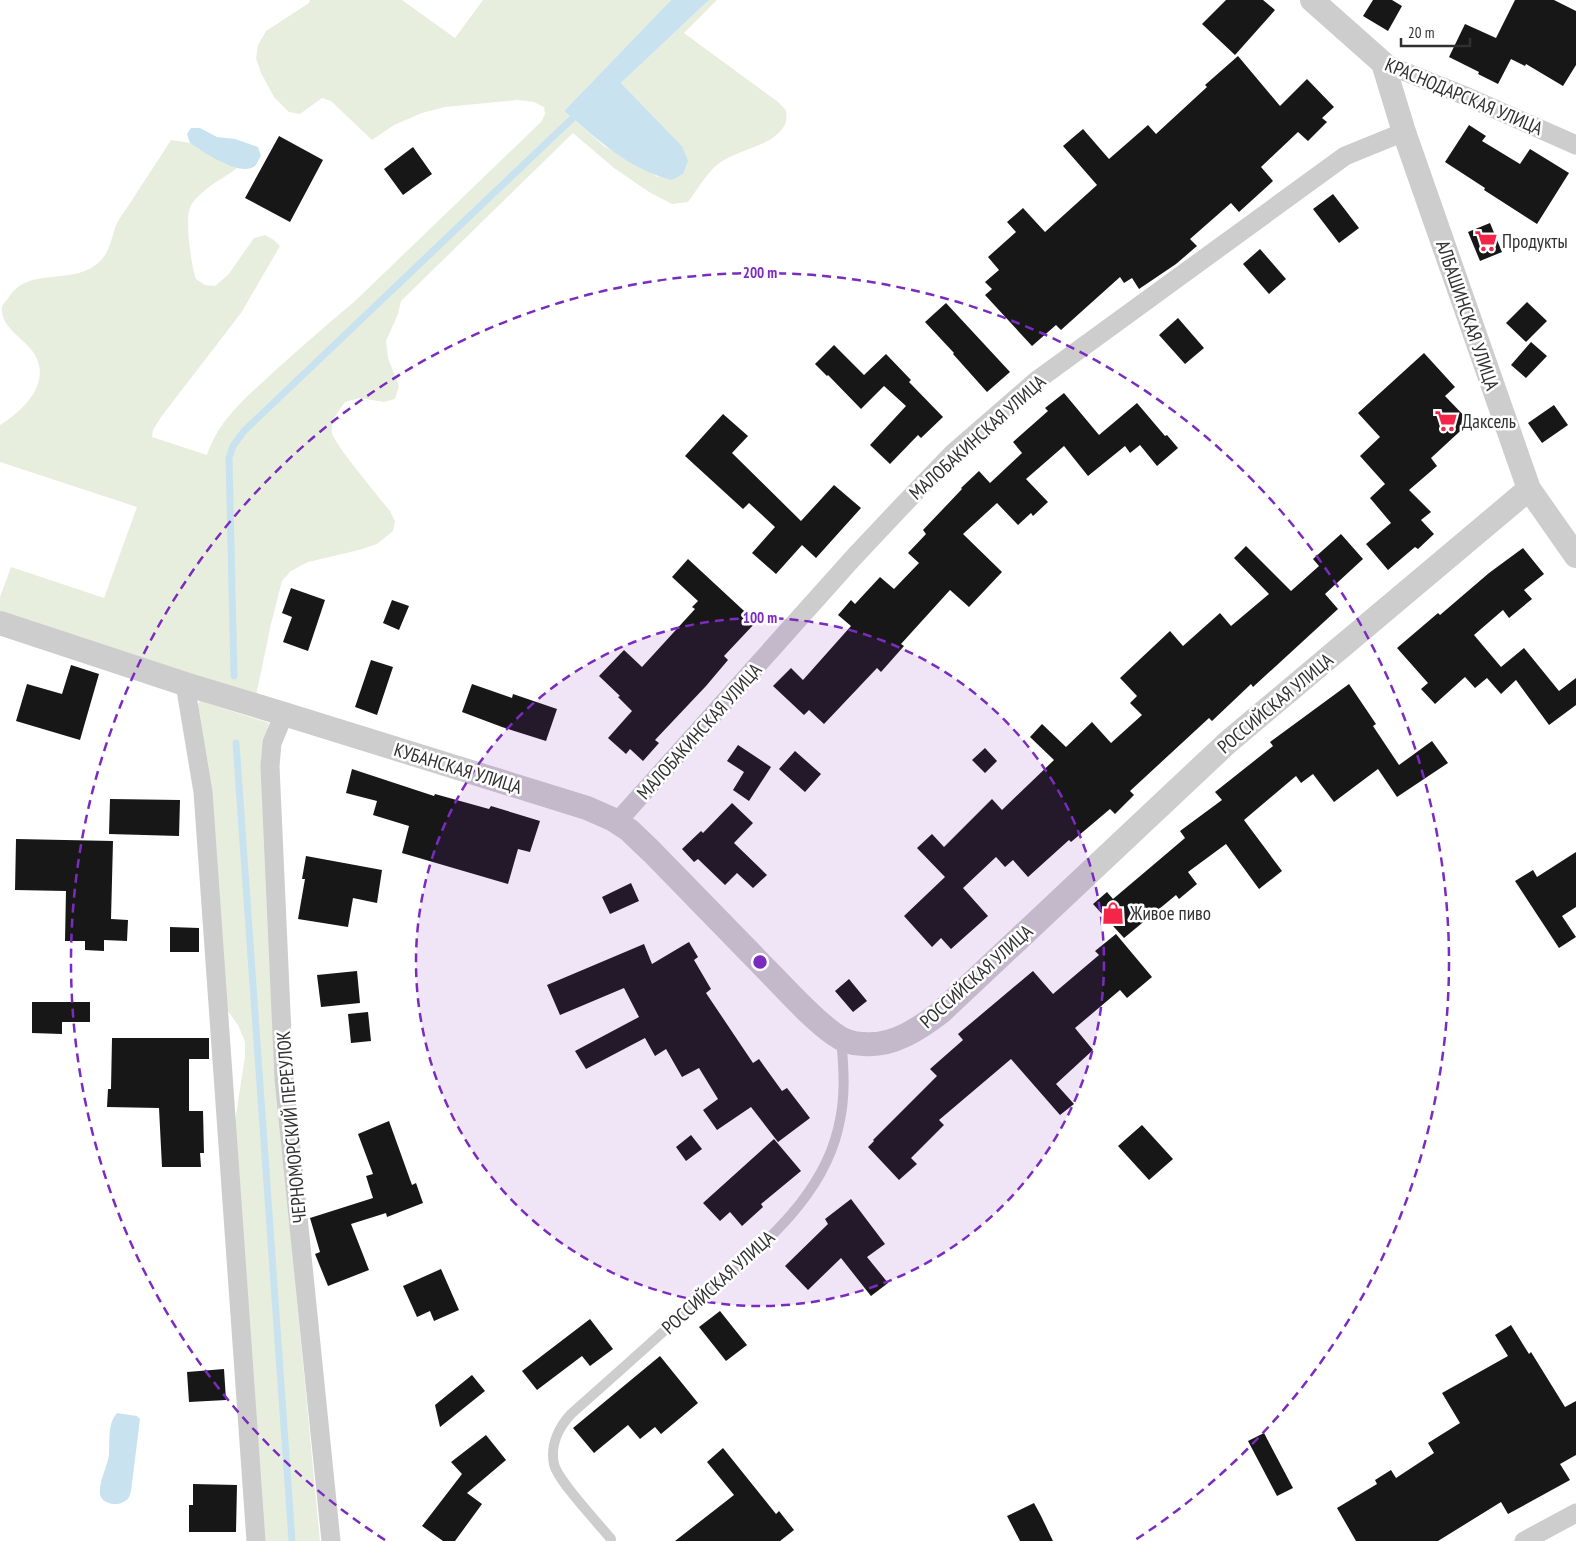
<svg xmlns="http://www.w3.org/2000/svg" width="1576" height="1541" viewBox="0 0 1576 1541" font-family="'PT Sans Narrow',sans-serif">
	<rect width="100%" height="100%" fill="#fff"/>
	<path fill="#e8eedd" d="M310,0H402L455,38L483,0H671L564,111L604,146L658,177L682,146L621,83L709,0H717L684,33L778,102L786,110C786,114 787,119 786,122C777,147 735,149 717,165C706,174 697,190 688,202L672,204L649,192L614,168L573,133L401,301L398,314L386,341L388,358L399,386L395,399L384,402L360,398L345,402C339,411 330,420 332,433C334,444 380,498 390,511L395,521L393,531L377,544L359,550L308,562L291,571L282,581L271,624L256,696L0,614V597L11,567L104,598L137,507L0,462V425C27,409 57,376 28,346C19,336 0,325 2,307C3,304 7,300 9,297C29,266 72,286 98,263C111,252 111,237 117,223C122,214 129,205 134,197C146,178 159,159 171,140L190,143L223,163L237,168C226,177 212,183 202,193C197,197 192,202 190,208C185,221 191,265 196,279L205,285L215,286L228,275L254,238L265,235L274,240L280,246L241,313L161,417L153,430L152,437L207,455C219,418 251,393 279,367C304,345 328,323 354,302L541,122L545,114L544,107L534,102L517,100L445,107L422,113L394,125L372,140L331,101L322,98L300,114L289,112L274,97L261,73L256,58L258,45L266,31L309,3Z
		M200,701L269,723L267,737L261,755L276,1079L320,1541H263L234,1128L245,1056V1042L238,1025L224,1006L196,707Z"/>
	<path fill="#c8e3ef" d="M671,0H709L621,83L682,146L688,161L683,174L672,180C629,170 596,138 564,111Z
		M191,128H200L217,137L235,139L258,147L261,156C259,158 257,164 255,166C240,178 202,151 190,143L187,134Z
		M117,1413L137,1416L140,1419L131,1491C130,1495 129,1499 125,1501C118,1507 101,1504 100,1494C99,1481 107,1467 109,1455C110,1442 107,1424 117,1413Z"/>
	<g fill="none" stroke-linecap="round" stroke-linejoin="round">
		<path stroke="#c8e3ef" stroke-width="7" d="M234,676L229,458L233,446L244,431L579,112
			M236,743L292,1541"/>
	</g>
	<path fill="#171717" d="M1226,0H1263L1275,10L1235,55L1202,24Z
		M1373,0H1392L1402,6L1388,31L1363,16Z
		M1515,0H1554L1576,11V65L1563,86L1526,64L1525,66L1511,59L1498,84L1478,74L1479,72L1449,57L1465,24L1496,38Z
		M1238,56L1280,106L1307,79L1334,107L1322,118L1327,122L1308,141L1298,132L1261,167L1273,181L1239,212L1231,203L1190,239L1197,246L1176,264L1139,289L1132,278L1124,283L1120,277L1061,330L1056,325L1032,346L985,295L992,289L985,282L999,270L988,257L1016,232L1007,222L1023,208L1045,232L1097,185L1063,146L1083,129L1109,159L1148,125L1156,134L1207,87L1205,85Z
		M1469,125L1486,136L1482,141L1520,164L1530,149L1569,173L1537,224L1484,190L1485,188L1445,162Z
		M279,136L323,160L290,222L245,198Z
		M413,147L432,174L403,195L384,169Z
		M1333,194L1359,228L1339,243L1313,209Z
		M1490,223L1502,252L1480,261L1468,232Z
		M1260,249L1286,279L1269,294L1243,264Z
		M1527,302L1547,321L1526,342L1506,323Z
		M946,303L1010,372L987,392L953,354L954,353L925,322Z
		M1178,318L1204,348L1185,364L1159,335Z
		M1531,342L1547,356L1526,378L1511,365Z
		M834,345L864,375L886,354L911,380L909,382L943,417L921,438L918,435L890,464L870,445L906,406L884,386L861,409L828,375L827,376L815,364Z
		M1424,353L1455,387L1445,396L1470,422L1431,458L1437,466L1409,490L1431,512L1421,520L1434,534L1418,549L1415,547L1388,570L1366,544L1391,523L1370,498L1385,484L1360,456L1380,437L1358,413Z
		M1064,393L1099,435L1137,403L1165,436L1167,435L1178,448L1157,466L1140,445L1130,453L1125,446L1088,476L1064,446L1026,479L1048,502L1033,516L1031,513L1018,525L997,503L963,534L1002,572L969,607L950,590L901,644L904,646L881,672L877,668L824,724L809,710L804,715L773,686L791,668L803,680L851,626L838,615L851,600L855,604L880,577L894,589L919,563L908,553L926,534L923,530L962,489L961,488L979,471L990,483L1022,453L1013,442L1048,411L1045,408Z
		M1554,405L1568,425L1542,443L1528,423Z
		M723,414L748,436L732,453L801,521L834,485L861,508L816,558L802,545L776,574L752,553L775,527L749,503L743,509L685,456Z
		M1341,534L1363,559L1325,594L1338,609L1253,687L1251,684L1212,721L1209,718L1130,791L1134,795L1115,814L1110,809L1071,842L1069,840L1028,877L1013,860L1005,867L996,857L963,888L988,916L951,949L941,938L932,947L904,916L945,877L917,848L932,834L944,847L992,799L1002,810L1054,760L1030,737L1042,724L1066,747L1092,722L1111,743L1142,715L1130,703L1137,696L1120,678L1170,631L1183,646L1220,613L1231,626L1269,594L1234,558L1246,546L1291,591L1319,566L1313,559Z
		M1523,548L1544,574L1524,590L1532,599L1509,618L1503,610L1474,635L1501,667L1524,648L1559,691L1576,678V705L1549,725L1516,680L1501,694L1487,678L1475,688L1465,677L1435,704L1421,689L1428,683L1397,648L1438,613L1440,615L1489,573Z
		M688,559L756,622L724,656L728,660L706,686L655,740L659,743L643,761L630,749L626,754L608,738L632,711L618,697L620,696L599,676L624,650L642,667L695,609L692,607L698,601L672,577Z
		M291,588L325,600L308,651L283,642L292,617L282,613Z
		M392,600L409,606L399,630L383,623Z
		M371,660L393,667L377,715L355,707Z
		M71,665L99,674L80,740L16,721L27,684L62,694Z
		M472,684L512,698L513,694L557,709L546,741L502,727L462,712Z
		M1349,684L1376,724L1373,726L1399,765L1432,741L1448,763L1397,797L1378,769L1334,802L1313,774L1301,783L1296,776L1244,820L1282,871L1259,889L1226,844L1188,872L1197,884L1179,899L1176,895L1124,938L1093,904L1107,892L1113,899L1152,866L1185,838L1180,831L1222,800L1215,792L1273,746L1270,742Z
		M738,745L771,767L749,801L733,790L744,772L727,761Z
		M985,748L997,761L985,773L972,760Z
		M795,751L821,774L805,792L779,769Z
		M352,769L434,796L435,794L489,809L491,806L540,821L530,852L518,849L508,884L402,853L409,826L373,815L377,801L346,793Z
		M110,799L180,800L179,836L109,834Z
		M732,803L753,823L734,843L767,875L753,888L737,873L725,885L698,859L694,862L682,849L701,831L703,833Z
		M16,839L113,841L111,919L128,920L127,941L104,940V951L85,950V941H65L66,891L15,890Z
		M1576,852V907L1562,916L1576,937L1559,948L1515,881L1533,870L1537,877Z
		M306,856L382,870L377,903L353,898L348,927L298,919L305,879H302Z
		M631,883L639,901L610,914L602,897Z
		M170,927L199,928V952H170Z
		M1116,934L1152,977L1127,998L1120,990L1075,1028L1093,1050L1056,1084L1074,1104L1060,1115L1011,1059L939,1120L944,1125L911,1158L917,1164L899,1180L868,1147L874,1141L873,1140L937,1076L930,1069L963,1040L958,1034L1033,971L1053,994L1099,955L1095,951Z
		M689,942L698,957L694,960L711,989L706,993L753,1063L759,1059L782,1091L787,1088L810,1118L778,1142L751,1107L717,1130L703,1110L718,1099L699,1068L682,1077L666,1049L655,1056L645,1038L586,1069L575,1051L639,1017L624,988L560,1015L547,985L644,944L652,964Z
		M357,971L360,1003L321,1007L317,975Z
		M849,979L867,1001L853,1012L835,991Z
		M32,1002H90V1022H62V1034L32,1033Z
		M368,1012L371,1041L351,1043L348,1014Z
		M112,1038H209V1059H189V1111H203L204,1153H200L201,1167H162L159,1108L107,1107L108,1089H111Z
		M389,1121L412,1185L416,1183L423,1203L387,1217L386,1213L351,1224L369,1270L328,1286L315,1254L320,1252L310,1218L373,1198L366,1176L373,1174L358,1134Z
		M1142,1125L1173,1159L1149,1180L1118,1146Z
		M691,1135L702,1149L686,1161L676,1147Z
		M774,1139L801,1171L761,1204L763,1207L742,1226L730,1212L720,1221L703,1203Z
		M851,1199L885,1244L867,1257L888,1283L871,1296L841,1258L808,1290L785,1266L828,1224L825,1219Z
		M441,1269L459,1310L434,1321L430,1311L417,1317L403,1286Z
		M720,1311L747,1345L726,1361L699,1327Z
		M590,1319L613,1349L590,1366L582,1356L537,1390L522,1371Z
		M1511,1325L1529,1354L1531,1352L1565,1407L1576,1401V1455L1560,1464L1570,1480L1508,1514L1501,1502L1438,1541H1356L1337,1508L1377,1484L1375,1480L1391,1470L1396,1478L1434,1453L1428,1443L1460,1423L1442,1393L1508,1356L1495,1335Z
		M660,1356L698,1403L661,1434L655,1427L640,1439L628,1425L594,1453L573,1428Z
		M224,1369L226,1400L189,1402L187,1372Z
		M472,1375L485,1391L440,1427L435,1405Z
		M1264,1433L1293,1488L1277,1496L1248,1441Z
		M486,1435L506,1460L467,1493L482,1504L455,1541H443L422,1526L462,1474L451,1462Z
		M723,1448L776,1514L779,1511L794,1530L780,1541H675L734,1495L707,1462Z
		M193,1484L237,1485L236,1532H189V1505H193Z
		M1034,1503L1041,1516L1053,1541H1020L1007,1516Z"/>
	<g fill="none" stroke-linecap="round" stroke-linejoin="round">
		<path stroke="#cdcdcd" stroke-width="10" d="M611,1539C598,1523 557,1480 554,1464C550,1445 559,1427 571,1414C612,1378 653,1341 693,1305C749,1256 820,1205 838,1129C846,1098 844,1069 841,1038"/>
		<path stroke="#cdcdcd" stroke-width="19" d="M1383,63L1463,95L1576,145
			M185,684L203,792L256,1541
			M284,714L272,743L270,766L284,1079L331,1541
			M617,822L854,557L903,505L952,454L1036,381L1345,156L1404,132
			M1524,1541L1576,1513"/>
		<path stroke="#cdcdcd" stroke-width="24" d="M1312,0L1383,63L1404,132L1529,489L1576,556
			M0,623L185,684L284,714L587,808L612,819L629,830L652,852C689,890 726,928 763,966C786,989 808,1015 834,1034C842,1040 853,1044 863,1044C892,1047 919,1029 941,1012L1227,743L1529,489"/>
	</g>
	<circle cx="760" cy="962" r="344" fill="#7b2cbf" fill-opacity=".12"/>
	<g fill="none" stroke="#7b2cbf" stroke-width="2.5" stroke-dasharray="9 6">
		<circle cx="760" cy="962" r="344"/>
		<path d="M385 1540A689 689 0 1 1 1135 1540"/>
	</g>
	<defs>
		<symbol id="supermarket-bare" viewBox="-9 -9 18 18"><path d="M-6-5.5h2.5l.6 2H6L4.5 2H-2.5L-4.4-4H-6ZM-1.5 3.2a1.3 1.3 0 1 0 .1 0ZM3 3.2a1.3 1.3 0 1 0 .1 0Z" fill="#f32647" stroke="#fff" stroke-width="2.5" paint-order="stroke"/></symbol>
		<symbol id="shop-bare" viewBox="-9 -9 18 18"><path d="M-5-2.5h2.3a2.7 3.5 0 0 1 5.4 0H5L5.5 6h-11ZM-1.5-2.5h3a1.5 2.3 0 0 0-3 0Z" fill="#f32647" stroke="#fff" stroke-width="2.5" paint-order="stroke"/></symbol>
	</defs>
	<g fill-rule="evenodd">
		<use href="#supermarket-bare" x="1470" y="225" width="32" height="32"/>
		<use href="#supermarket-bare" x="1430" y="405" width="32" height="32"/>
		<use href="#shop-bare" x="1097" y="897" width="32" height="32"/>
	</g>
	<g text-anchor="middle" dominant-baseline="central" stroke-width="5" stroke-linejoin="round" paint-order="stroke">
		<g font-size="19" fill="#303030" stroke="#fff">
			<text transform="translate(1464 96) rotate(23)">КРАСНОДАРСКАЯ УЛИЦА</text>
			<text transform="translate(1468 315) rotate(71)">АЛБАШИНСКАЯ УЛИЦА</text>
			<text transform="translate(977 437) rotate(-42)">МАЛОБАКИНСКАЯ УЛИЦА</text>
			<text transform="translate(1275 703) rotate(-40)">РОССИЙСКАЯ УЛИЦА</text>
			<text transform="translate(699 731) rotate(-48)">МАЛОБАКИНСКАЯ УЛИЦА</text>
			<text transform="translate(458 768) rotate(17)">КУБАНСКАЯ УЛИЦА</text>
			<text transform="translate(976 976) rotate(-42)">РОССИЙСКАЯ УЛИЦА</text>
			<text transform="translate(291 1127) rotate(-95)">ЧЕРНОМОРСКИЙ ПЕРЕУЛОК</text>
			<text transform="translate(718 1282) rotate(-42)">РОССИЙСКАЯ УЛИЦА</text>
		</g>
		<g font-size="19" fill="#303030" stroke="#fff" text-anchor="start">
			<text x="1502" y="241">Продукты</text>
			<text x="1462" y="421">Даксель</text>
			<text x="1130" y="913">Живое пиво</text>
		</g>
	</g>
	<circle cx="760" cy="962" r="8" fill="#7b2cbf" stroke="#fff" stroke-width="2.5"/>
	<g font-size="15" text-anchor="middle" font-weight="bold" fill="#7b2cbf" stroke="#fff" stroke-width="5" stroke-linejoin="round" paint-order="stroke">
		<text x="760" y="278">200 m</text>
		<text x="760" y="623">100 m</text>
	</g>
	<path d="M1401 38v8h69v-8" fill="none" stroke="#303030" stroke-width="2.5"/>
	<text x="1408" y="38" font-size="15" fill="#303030" stroke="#ffffff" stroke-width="4" paint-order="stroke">20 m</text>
</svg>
